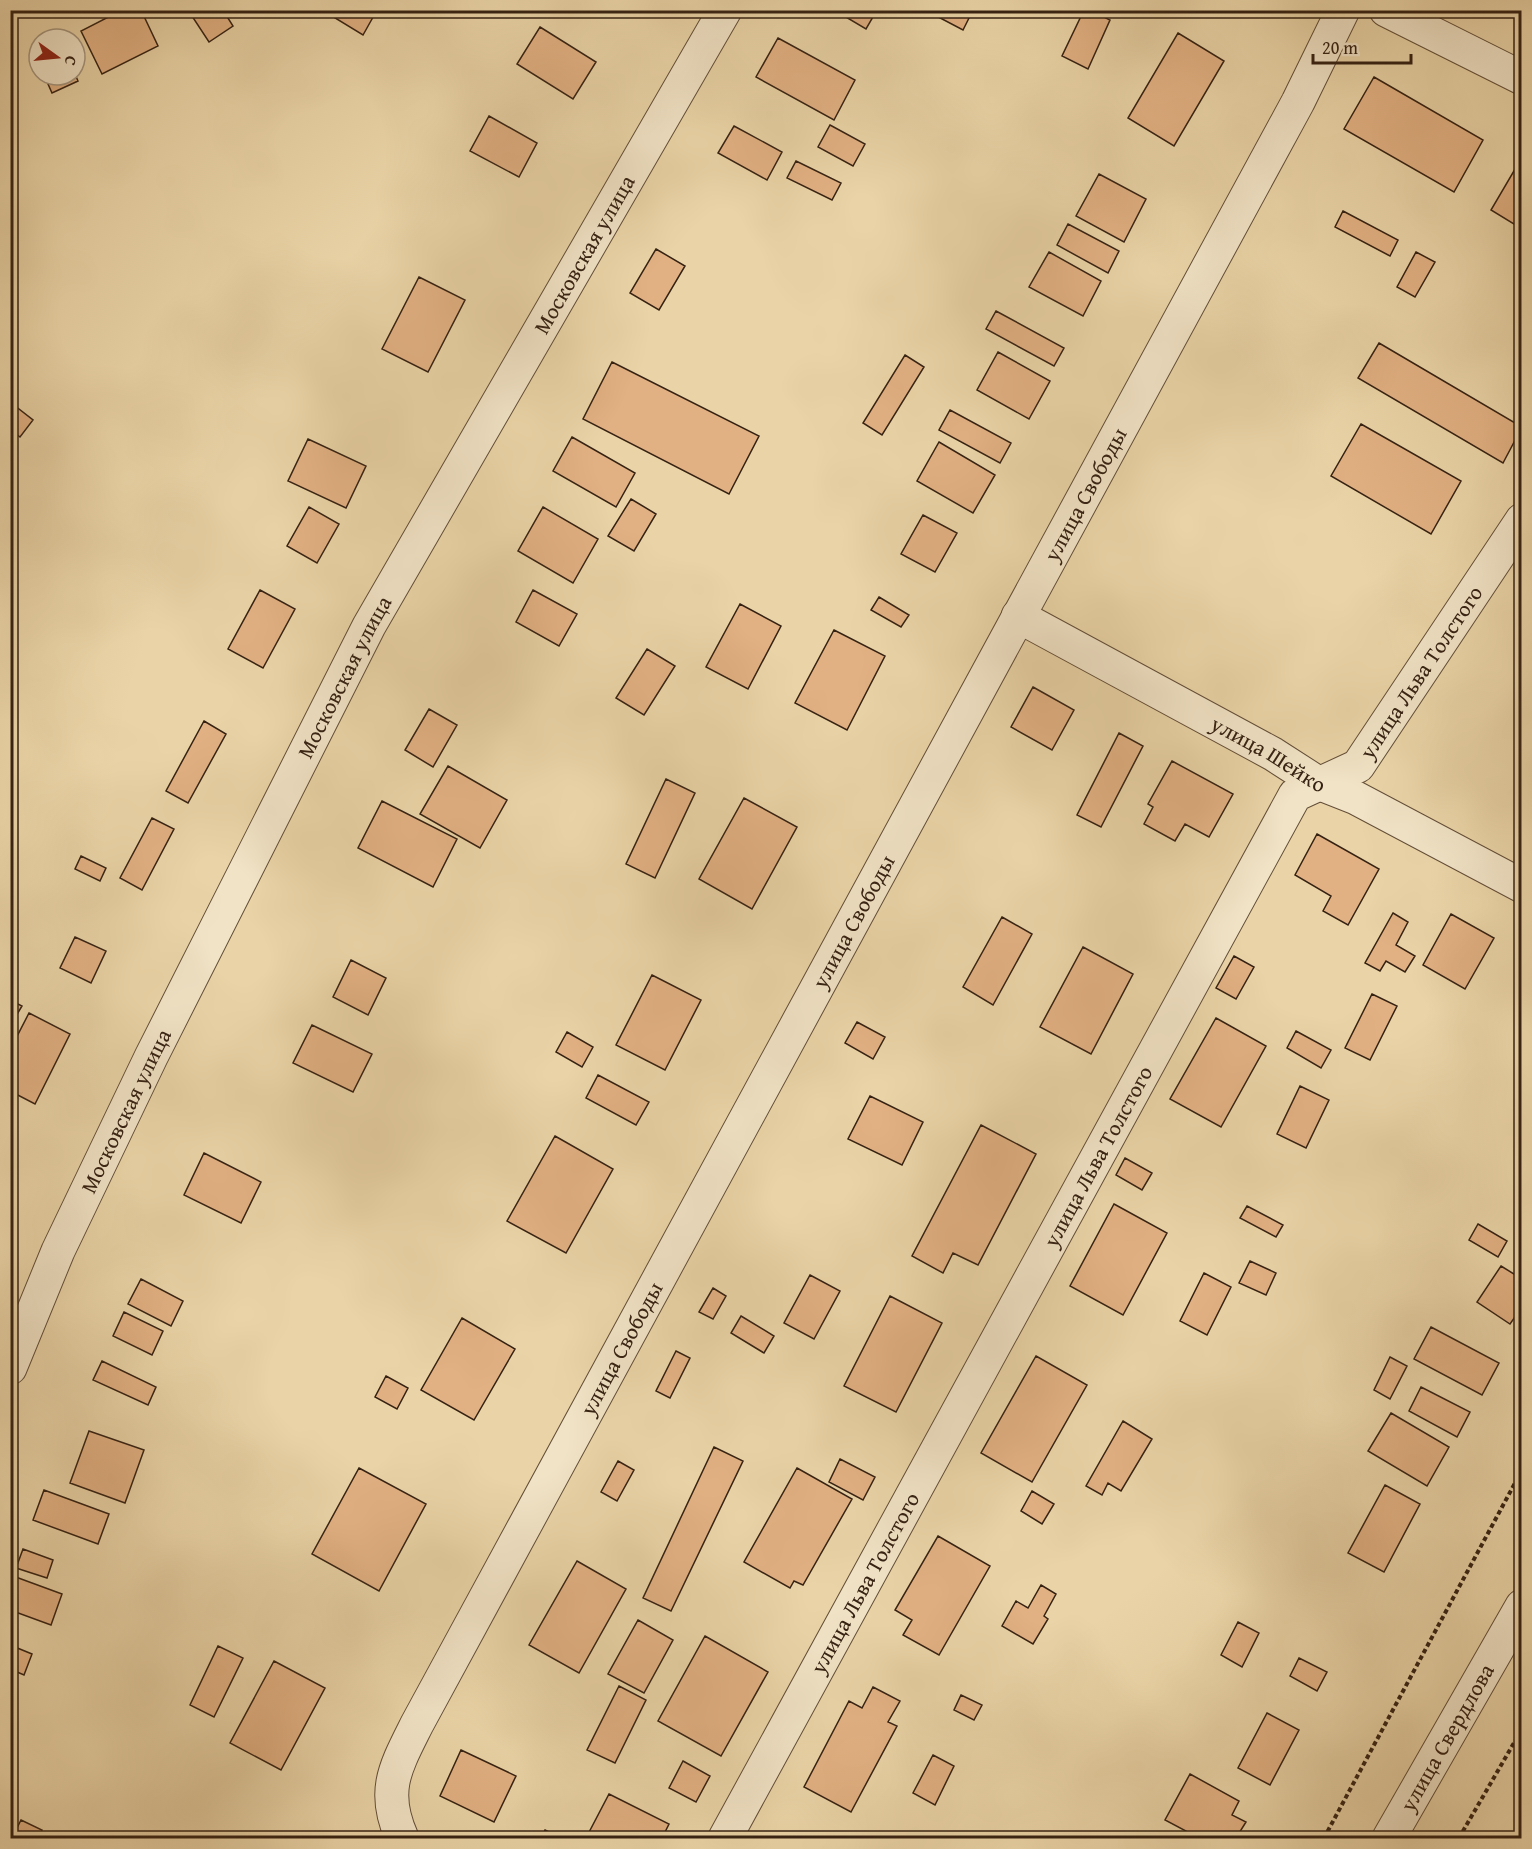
<svg xmlns="http://www.w3.org/2000/svg" width="1532" height="1849" viewBox="0 0 1532 1849" font-family="'Gentium Book Plus',serif">
	<rect width="100%" height="100%" fill="#ead4a7"/>
	<filter id="stains"><feTurbulence type="fractalNoise" baseFrequency=".00333" numOctaves="4"/><feColorMatrix values="0 0 0 0 .2 0 0 0 0 .09 0 0 0 0 .02 0 0 0 .5 -.17"/></filter>
	<radialGradient id="worn" r=".72"><stop offset=".6" stop-color="#630" stop-opacity="0"/><stop offset="1" stop-color="#630" stop-opacity=".3"/></radialGradient>
	<path fill="#e2b183" stroke="#362213" stroke-width="1.5" d="M122,10H141L158,46L102,74L81,31Z
		M188,10H223L233,26L209,42Z
		M322,10H377L363,35Z
		M834,10H877L866,29Z
		M925,10H973L963,30Z
		M1084,10H1090L1110,20L1088,69L1062,56Z
		M540,27L596,62L573,99L517,64Z
		M1178,33L1224,61L1174,146L1128,118Z
		M778,38L855,80L834,120L756,77Z
		M75,74L78,81L52,93L44,75Z
		M1374,77L1483,140L1454,192L1344,129Z
		M489,116L537,143L519,177L470,151Z
		M830,125L865,144L853,166L818,147Z
		M734,126L782,152L767,180L718,153Z
		M796,161L841,183L832,200L787,178Z
		M1518,164L1522,166V229L1491,210Z
		M1099,174L1146,199L1124,242L1076,216Z
		M1343,211L1398,240L1390,256L1335,227Z
		M1068,224L1119,251L1108,273L1057,245Z
		M656,249L685,266L659,310L630,293Z
		M1049,252L1101,281L1083,316L1029,287Z
		M1416,252L1435,262L1415,297L1397,287Z
		M419,277L465,300L428,372L382,349Z
		M996,311L1064,348L1054,366L986,329Z
		M1379,343L1522,427L1503,463L1358,378Z
		M998,352L1050,381L1029,419L977,390Z
		M905,355L924,367L882,435L863,423Z
		M612,362L759,436L729,494L583,419Z
		M10,402L33,420L20,437L10,429Z
		M950,410L1011,443L1000,463L939,430Z
		M1361,424L1461,481L1431,534L1331,476Z
		M572,437L635,473L616,507L553,471Z
		M308,439L366,466L346,508L288,481Z
		M939,442L995,475L973,513L917,481Z
		M631,499L656,514L634,551L608,536Z
		M309,507L339,524L317,563L287,546Z
		M543,507L598,539L573,583L518,551Z
		M923,515L957,533L935,572L901,554Z
		M260,590L295,609L263,668L228,649Z
		M533,590L577,614L559,646L516,622Z
		M879,597L909,615L901,627L871,610Z
		M740,604L781,626L748,689L706,667Z
		M834,630L885,656L847,730L795,703Z
		M647,649L675,666L644,715L616,698Z
		M1033,687L1074,710L1052,750L1011,727Z
		M429,709L457,725L433,767L405,750Z
		M204,721L226,734L188,803L166,791Z
		M1119,733L1143,746L1101,827L1077,815Z
		M1172,761L1233,794L1209,837L1185,824L1175,841L1144,824L1153,807L1148,804Z
		M448,766L507,800L480,848L420,814Z
		M666,779L695,793L655,878L626,864Z
		M744,798L797,827L752,909L699,879Z
		M382,801L457,839L433,887L358,848Z
		M152,818L174,829L142,890L120,878Z
		M1317,834L1379,869L1348,925L1323,911L1331,896L1295,875Z
		M81,856L106,868L100,881L75,869Z
		M1393,913L1408,922L1396,945L1415,956L1405,972L1386,961L1380,971L1365,963Z
		M1451,914L1494,938L1465,989L1423,965Z
		M1002,917L1032,934L993,1005L963,987Z
		M75,937L106,951L91,983L60,968Z
		M1083,947L1133,974L1091,1054L1040,1027Z
		M1234,956L1254,967L1236,999L1216,988Z
		M351,960L386,978L368,1015L333,997Z
		M652,975L701,1000L665,1070L616,1045Z
		M1372,994L1397,1006L1370,1060L1345,1048Z
		M10,1000L22,1006L10,1026Z
		M29,1013L70,1034L35,1104L10,1091V1050Z
		M1216,1018L1266,1046L1221,1127L1170,1099Z
		M857,1022L885,1037L873,1059L845,1043Z
		M312,1025L372,1054L353,1092L293,1063Z
		M1296,1031L1331,1050L1321,1068L1287,1048Z
		M567,1032L593,1047L582,1067L556,1052Z
		M598,1075L649,1102L636,1125L586,1098Z
		M1300,1086L1329,1100L1306,1148L1277,1134Z
		M870,1096L923,1122L902,1165L848,1139Z
		M981,1125L1036,1154L978,1265L953,1253L943,1273L912,1256Z
		M555,1136L613,1169L566,1253L507,1221Z
		M204,1153L261,1182L241,1223L184,1195Z
		M1125,1158L1152,1173L1142,1190L1116,1175Z
		M1114,1204L1167,1233L1123,1315L1070,1286Z
		M1247,1206L1283,1225L1276,1237L1240,1218Z
		M1478,1224L1507,1241L1498,1257L1469,1240Z
		M1250,1261L1276,1273L1266,1295L1239,1283Z
		M1501,1266L1522,1279V1307L1510,1324L1477,1302Z
		M1204,1273L1231,1287L1207,1335L1180,1321Z
		M810,1275L840,1291L814,1339L784,1323Z
		M141,1279L183,1301L171,1326L128,1304Z
		M713,1288L726,1296L713,1319L699,1312Z
		M890,1296L942,1323L896,1412L844,1386Z
		M124,1312L163,1331L152,1355L113,1336Z
		M741,1316L774,1336L764,1353L731,1333Z
		M462,1318L515,1349L474,1420L421,1390Z
		M1431,1327L1499,1363L1482,1395L1414,1359Z
		M676,1351L690,1358L670,1398L656,1391Z
		M1036,1356L1087,1385L1032,1482L981,1453Z
		M1390,1357L1407,1366L1390,1399L1374,1390Z
		M102,1361L156,1387L148,1405L93,1380Z
		M386,1376L408,1388L397,1409L375,1397Z
		M1421,1387L1470,1412L1457,1437L1409,1411Z
		M1391,1413L1449,1447L1427,1486L1368,1451Z
		M1123,1421L1152,1439L1121,1491L1108,1483L1102,1495L1086,1486Z
		M89,1431L144,1450L125,1503L70,1483Z
		M714,1447L743,1461L671,1611L643,1598Z
		M840,1459L875,1477L863,1500L829,1482Z
		M618,1461L634,1470L617,1501L601,1492Z
		M359,1468L426,1504L379,1591L312,1554Z
		M797,1468L852,1499L803,1585L794,1581L790,1588L744,1562Z
		M1385,1485L1420,1504L1384,1572L1348,1553Z
		M44,1490L109,1514L98,1544L33,1520Z
		M1032,1491L1054,1504L1042,1524L1021,1511Z
		M938,1536L990,1566L939,1655L903,1635L912,1620L895,1610Z
		M23,1549L53,1560L47,1578L16,1568Z
		M577,1561L626,1589L579,1673L529,1645Z
		M13,1576L62,1594L51,1625L10,1610Z
		M1041,1585L1056,1594L1044,1616L1048,1619L1033,1644L1002,1626L1016,1601L1028,1608Z
		M638,1620L673,1640L644,1693L608,1674Z
		M1238,1622L1259,1633L1242,1667L1221,1655Z
		M705,1636L768,1672L721,1756L658,1721Z
		M10,1645L32,1654L24,1675L10,1669Z
		M218,1646L243,1658L214,1717L190,1705Z
		M1299,1658L1327,1672L1317,1691L1290,1676Z
		M274,1661L325,1688L281,1770L230,1743Z
		M619,1686L646,1700L615,1763L587,1750Z
		M873,1687L900,1701L888,1722L897,1726L851,1812L804,1787L849,1701L862,1708Z
		M961,1695L982,1705L974,1720L954,1710Z
		M1267,1713L1299,1730L1270,1785L1238,1768Z
		M461,1750L516,1776L494,1822L440,1796Z
		M933,1755L954,1766L935,1805L913,1793Z
		M683,1761L710,1776L696,1802L669,1788Z
		M1190,1774L1239,1801L1232,1815L1246,1822L1236,1838H1199L1165,1820Z
		M609,1794L669,1824L662,1838H586Z
		M21,1820L42,1830L38,1838H12Z
		M545,1830L561,1838H541Z"/>
	<g fill="none" stroke-linecap="round" stroke-linejoin="round">
		<defs>
			<g id="minor">
				<path d="M1386,10L1522,78"/>
				<path id="s1" d="M1018,616L1273,754L1318,783L1356,798L1522,886"/>
				<path id="s2" d="M10,1368L58,1251L151,1057L369,626L725,10"/>
				<path id="s3" d="M402,1838C381,1791 395,1768 417,1724L1298,102L1343,10"/>
				<path id="s4" d="M725,1838L1295,795L1358,766L1522,520"/>
				<path id="s5" d="M1389,1838L1522,1606"/>
			</g>
		</defs>
		<use href="#minor" stroke="#634e38" stroke-width="35"/>
		<path stroke="#362213" stroke-width="4" stroke-dasharray="4.5 3" stroke-linecap="butt" d="M1324,1838L1522,1470
			M1459,1838L1522,1729"/>
		<use href="#minor" stroke="#f1e3c6" stroke-width="33"/>
	</g>
	<g text-anchor="middle" dominant-baseline="central" stroke-width="5" stroke-linejoin="round" paint-order="stroke">
		<g font-size="22" fill="#362213" stroke="#f1e3c6">
			<text stroke="none"><textPath href="#s2" startOffset="1254">Московская улица</textPath></text>
			<text stroke="none"><textPath href="#s3" startOffset="1520">улица Свободы</textPath></text>
			<text stroke="none"><textPath href="#s4" startOffset="1371">улица Льва Толстого</textPath></text>
			<text stroke="none"><textPath href="#s2" startOffset="768">Московская улица</textPath></text>
			<text stroke="none"><textPath href="#s1" startOffset="286">улица Шейко</textPath></text>
			<text stroke="none"><textPath href="#s3" startOffset="1034">улица Свободы</textPath></text>
			<text stroke="none"><textPath href="#s2" startOffset="282">Московская улица</textPath></text>
			<text stroke="none"><textPath href="#s4" startOffset="777">улица Льва Толстого</textPath></text>
			<text stroke="none"><textPath href="#s3" startOffset="548">улица Свободы</textPath></text>
			<text stroke="none"><textPath href="#s4" startOffset="291">улица Льва Толстого</textPath></text>
			<text stroke="none"><textPath href="#s5" startOffset="116">улица Свердлова</textPath></text>
		</g>
	</g>
	<rect width="1532" height="1849" fill="none" stroke="#ead4a7" stroke-width="36"/>
	<rect x="12" y="12" width="1508" height="1825" fill="none" stroke="#362213" stroke-width="3"/>
	<rect x="18" y="18" width="1496" height="1813" fill="none" stroke="#362213" stroke-width="1.5"/>
	<g transform="translate(57 57) rotate(105)"><circle r="28" fill="#f1e3c6" stroke="#a6967e" stroke-width="1.5"/>
	<path d="M0-4.5L10 22L0 15L-10 22Z" fill="#8f2418"/>
	<text y="-9" font-size="16" font-weight="bold" text-anchor="middle" fill="#362213">С</text>
	</g>
	<path d="M1313 54v9h98v-9" fill="none" stroke="#362213" stroke-width="3"/>
	<text x="1322" y="54" font-size="18" fill="#362213" stroke="#f1e3c6" stroke-width="4.5" paint-order="stroke">20 m</text>
	<rect width="100%" height="100%" filter="url(#stains)"/>
	<rect width="100%" height="100%" fill="url(#worn)"/>
</svg>
